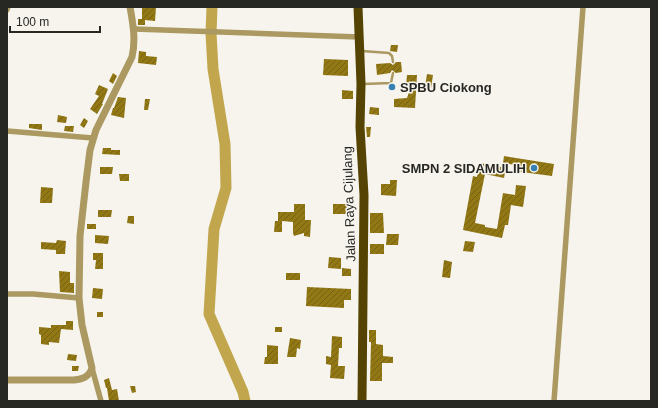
<svg xmlns="http://www.w3.org/2000/svg" width="658" height="408" viewBox="0 0 658 408" font-family="Helvetica,sans-serif">
	<defs>
		<pattern id="building-hatch" width="6" height="6" patternUnits="userSpaceOnUse"><rect width="6" height="6" fill="#927715"/><path d="M-1 1l2-2M0 6l6-6M5 7l2-2" fill="none" stroke="#776213"/></pattern>
	</defs>
	<rect width="100%" height="100%" fill="#f6f4ed"/>
	<g fill="none" stroke-linecap="round" stroke-linejoin="round">
		<path stroke="#c1a64e" stroke-width="11" d="M212,7L211,33L213,69L225,144L226,188L214,229L209,314L243,392L245,401"/>
	</g>
	<path fill="url(#building-hatch)" d="M142,7H156L155,21L145,20V25H138V19H142Z
		M391,45H398L397,52L390,51Z
		M139,51L146,52V56L157,57L156,65L138,63Z
		M324,59L348,60V76L323,75Z
		M396,62H401L402,72L396,73L392,70L390,73L377,75L376,64L390,63L393,65Z
		M113,73L117,76L113,84L109,81Z
		M427,74L433,75L431,88L425,87Z
		M407,75H417L415,108L394,107V99L407,98L411,86H406Z
		M99,85L108,89L102,104H103L97,114L90,109L99,96L95,94Z
		M342,90L353,91V99H342Z
		M118,97L126,98L124,118L111,115L113,108H114Z
		M145,99H150L148,110H144Z
		M370,107L379,108V115L369,114Z
		M58,115L67,117L66,123L57,122Z
		M84,118L88,121L84,128L80,125Z
		M29,124H42V130L29,128Z
		M65,126H74L73,132L64,131Z
		M366,127H371L370,137H367Z
		M103,148H111V150H120V155L102,154Z
		M504,156L554,164L552,176L514,171L515,165L503,163Z
		M480,163L506,168L504,178L485,174L475,223L485,225V227L497,229L503,193L515,195L516,185L526,186L523,207L511,205L508,225H505L502,238L463,230L473,176L477,177Z
		M100,167H113L112,174H100Z
		M119,174H129V181H120Z
		M390,180H397L396,196L381,195V184H390Z
		M41,187L53,188L52,203H40Z
		M294,204H305V220H311L310,237L304,236V233L294,236L293,233V222L282,221V232H274L275,221H278V212H294Z
		M333,204H347V214H333Z
		M98,210H112L111,217H98Z
		M370,213H383L384,233H370Z
		M128,216H134V224L127,223Z
		M87,224H96V229H87Z
		M387,234H399L398,245H386Z
		M95,235L109,236L108,244L95,243Z
		M57,240L66,241L65,254H56V250L41,249V242L56,243Z
		M465,241L475,242L473,252L463,251Z
		M370,244H384V254H370Z
		M93,253H103V269H95L96,260H93Z
		M329,257L341,258V269L328,268Z
		M444,260L452,262L450,278L442,277Z
		M342,268L351,269V276H342Z
		M59,271L70,272V283H74V293L60,292Z
		M286,273H300V280H286Z
		M307,287L351,289V300H344V308L306,306Z
		M93,288L103,289L102,299L92,298Z
		M97,312H103V317H97Z
		M66,321H73V330L61,329L59,343L49,342V345L41,344V335L39,334V327L51,328V325H66Z
		M275,327H282V332H275Z
		M369,330H376V344L383,345V356L393,357V363H382V381H370L371,342H369Z
		M332,336L342,337V348H339L338,366H345L344,379L330,378L331,365L326,364V356L331,357Z
		M290,338L301,340L300,349L297,348L296,357H287Z
		M267,345L278,346V364H264L265,357H267Z
		M68,354L77,355L76,361L67,360Z
		M72,366H79L78,371H72Z
		M109,378L112,390L117,389L119,401H109L107,388H106L104,380Z
		M130,386H135L136,392L132,393Z"/>
	<g fill="none" stroke-linecap="round" stroke-linejoin="round">
		<path stroke="#ab9961" stroke-width="2.5" d="M362,51L389,53L392,56L393,62
			M363,84L391,83L393,73"/>
		<path stroke="#ab9961" stroke-width="5.5" d="M7,10L8,7
			M134,29L359,37
			M7,131L93,138
			M7,294H33L79,298
			M92,368L101,401
			M554,401L583,7"/>
		<path stroke="#ab9961" stroke-width="7" d="M7,380H74C83,379 89,377 92,368L82,325L79,298L80,236L86,182L90,150L96,130L132,57C136,40 133,24 130,7"/>
		<path stroke="#544302" stroke-width="9" d="M358,7L361,84L360,127L364,195L362,401"/>
	</g>
	<g fill="#3680b4" stroke="#f6f4ed" stroke-width="1.5">
		<circle cx="392" cy="87" r="4"/>
		<circle cx="534" cy="168" r="4"/>
	</g>
	<g text-anchor="middle" dominant-baseline="central" stroke-width="3" stroke-linejoin="round" paint-order="stroke">
		<g font-size="13" font-weight="bold" fill="#272724" stroke="#f6f4ed" text-anchor="start">
			<text x="400" y="87">SPBU Ciokong</text>
			<text x="526" y="168" text-anchor="end">SMPN 2 SIDAMULIH</text>
		</g>
		<g font-size="13" fill="#272724" stroke="#f6f4ed">
			<text transform="translate(349 204) rotate(-92)">Jalan Raya Cijulang</text>
		</g>
	</g>
	<rect width="658" height="408" fill="none" stroke="#272724" stroke-width="16"/>
	<path d="M10 26v6h90v-6" fill="none" stroke="#272724" stroke-width="2"/>
	<text x="16" y="26" font-size="12" fill="#272724" stroke="#f6f4ed" stroke-width="3" paint-order="stroke">100 m</text>
</svg>
